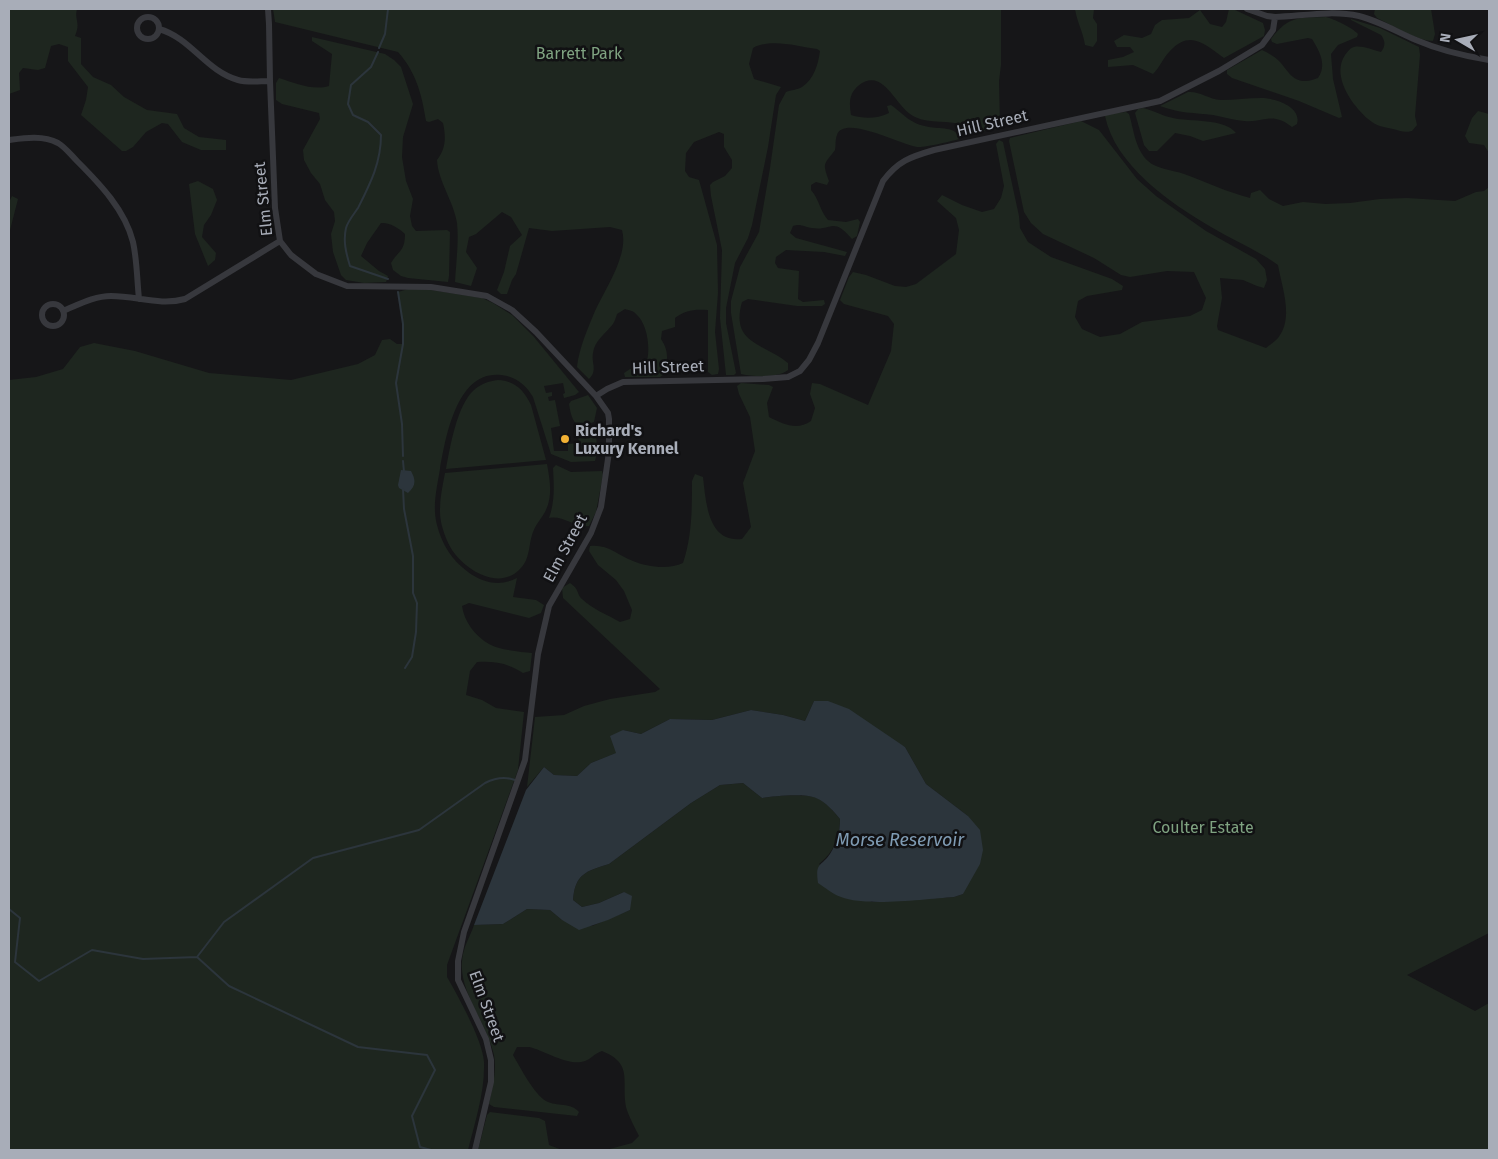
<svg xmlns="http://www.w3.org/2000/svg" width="1498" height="1159" viewBox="0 0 1498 1159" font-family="'Fira Sans',sans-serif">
	<rect width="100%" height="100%" fill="#161618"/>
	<path fill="#1e261f" d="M9,9H77C74,20 81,22 75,36L81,38V64L93,77L111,85L124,97L147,110L177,114L184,128L199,137L226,140V150H201L182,142L168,124L162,123L146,132L133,147L126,151H122L81,115L86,100L88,87L68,61V47L59,44L51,46L45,68L38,70L23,68L19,73L20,90L9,94Z
		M273,9H1001V65L999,81L1000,126L999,129C993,130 986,132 979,131C974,130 970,126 965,125C949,120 930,124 915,117C895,108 884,65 858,86C849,94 849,103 851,115C864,119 876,119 889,113L887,106L891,105C905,115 910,124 929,127C938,129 958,126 959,139C952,141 924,148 917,147C903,146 844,114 837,135C835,139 836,146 835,150C824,165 822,162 829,181L827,185L816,182L811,185V190C819,199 820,211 828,220L846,222L858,219L860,222L857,236L852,239C832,216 833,231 812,228C804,227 801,223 793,226L790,233L796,238L847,252L845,256L824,252L786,250L776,257L775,263L778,268L799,271L798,299L803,302L824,300L825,304L822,306H797L748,299L742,302C730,344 764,343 788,363V370C778,378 754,377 741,374L731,313V301L740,267L759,232L770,168L779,105L786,92C791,90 797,90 802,87C814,79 818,65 820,51L817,49C797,46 771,38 753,48L749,64L754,79L781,87L776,95L768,147L752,225L748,238L735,263L726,308V323L736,373L734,375H726L720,318L722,250L711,196L710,185L713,182L725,176L732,168V160L724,147V134L719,132L694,142L686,153L685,171L689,177L699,180L717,245L718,293L715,332L719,369L718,374L712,375L708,372V310C694,309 686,310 675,318V327L662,331L661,339C669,351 668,360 664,374L660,377H625L624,373L630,369L646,364C651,351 648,324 636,314C634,311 628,310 625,309L617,314C616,317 615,321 613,324C606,333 594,341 593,353C591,363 598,370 589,379L577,367C579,348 588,328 595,311C605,289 629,255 622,230L610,227L552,231L529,228L516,274L512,280L507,294H501L497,290L504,272L510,246L522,235L511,217L502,212L476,234L469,237L466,252L477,268L471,286L455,282C456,263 459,242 457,223C454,202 438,181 437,160C446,149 446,137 443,123L438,119L429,122L426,121C422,95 416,72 398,52L275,22Z
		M1075,9H1094L1093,18L1097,24V41L1093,47L1085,45C1083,32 1077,22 1075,9Z
		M1229,9H1233L1263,23L1265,30L1264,36L1224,58C1205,45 1191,29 1170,51C1163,58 1160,67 1153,74L1133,65L1108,67V60L1123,57L1134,52L1130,47H1117L1114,41L1124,35L1142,38L1151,34L1155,25L1162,20L1189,18L1200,10L1210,24L1222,27L1226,22Z
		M1375,9H1431L1435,34L1433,41C1417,41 1392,25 1377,18L1374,14Z
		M1326,17C1334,19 1353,28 1358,34L1357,37L1338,45L1331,54L1333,79L1342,117L1339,118L1299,101L1232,78L1227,74V70L1262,50C1268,53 1274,56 1279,61C1287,69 1292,82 1306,81C1310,81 1314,79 1318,78C1327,65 1320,52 1312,39L1308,38L1277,44L1272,42L1271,39C1289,15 1299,18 1326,17Z
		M1351,19L1380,28L1419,47L1420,55L1415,116L1417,125L1412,131C1404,133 1401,131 1393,129C1383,127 1376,126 1368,119C1352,105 1331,76 1345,55C1348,51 1350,48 1354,47C1361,45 1373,50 1381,52C1386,46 1385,40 1381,35L1351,20Z
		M312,37L385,54L394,60L401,67L413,104L403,137L402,157L406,181L413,199L410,216L412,226L416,231L447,230L450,232L449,276L448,282L408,278L401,276L393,270L391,263C399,250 405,251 405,234C399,228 389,222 381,223L367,243L361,256L379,271L388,276L386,282L364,283L346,280L341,275L333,252L331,234L335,221L334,212L325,200L320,184L311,173L304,160L303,150L320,119L319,113L282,104L276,100V83L279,78C295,83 313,91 329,86L332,54L312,41Z
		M1188,92C1200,91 1208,99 1221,100C1235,100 1248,98 1261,98C1274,98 1302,106 1297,124L1292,127C1271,111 1265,123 1244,121C1234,120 1224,117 1213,115C1195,113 1178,113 1160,106Z
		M1143,108C1153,110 1162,116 1173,118C1190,122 1225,118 1236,133L1203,141L1190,136L1175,133L1157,151H1149L1144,145L1135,113L1138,109Z
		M1478,111L1489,114V153L1484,145L1469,143L1465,136L1472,118Z
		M1126,112L1129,114C1134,130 1135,149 1148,161C1156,169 1173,170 1184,174C1206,182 1227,192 1250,198L1251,193L1260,190L1269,199L1283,206L1303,202L1325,204L1350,203L1380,199L1407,198L1455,201L1476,192L1484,191L1489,187V933L1407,975L1475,1011L1489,1003V1150H606L632,1143L639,1136C635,1128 628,1115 626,1107C621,1081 634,1064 602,1051C595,1053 591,1059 585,1061C568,1067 544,1050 529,1047C526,1047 521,1047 517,1047L513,1055C520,1067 534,1094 546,1101C557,1107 571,1102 579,1112L577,1116L494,1107L489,1104C492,1089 497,1071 494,1055C487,1024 459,992 462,961C463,947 470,937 474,925L503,924L527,909L550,910L562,920L592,926L630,910L624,892L599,903L582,907L573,900C575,874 586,871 609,864L691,803L720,785L743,783L762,798C775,796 804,793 817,798C826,802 834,812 840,819C840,837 834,852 819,864L872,902L954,897L963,894L968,816L926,784L905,747L814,701L805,721L783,715L751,710L712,720L670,719L641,734L623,730L617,753L591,763L577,776L554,775L544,767L527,787L535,717L564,715L584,706L610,699L655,692L660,689L563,598L562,588L570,583C580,590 576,593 582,599C592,609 608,615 620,622L630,619L632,610L624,591L616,580L598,565L589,551L590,546C608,544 617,555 633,561C647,567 669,570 683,563C692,536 692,509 692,481L695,474L703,477C706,503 708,543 742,539L751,527L743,483L755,451L750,417L739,394L737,386L741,383L769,385L773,387L767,403L769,417C783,424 797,431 811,421L815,408L810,394L812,383L820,384L868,405L891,351L894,324L888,316L844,304L840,300L849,277L853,272L866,275L895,286L906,287L916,284L956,254L959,230L956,218L937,201L942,195L962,205L982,212L994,209L1001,198L1004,186L996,144L999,140L1003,142L1019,216L1020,228L1028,242L1051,257L1112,279L1123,286L1122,290L1087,296L1078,301L1075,317L1082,329L1100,337L1120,334L1142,322L1190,316L1202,310L1206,298L1194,272L1167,271L1130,277L1121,275L1094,258L1043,234L1031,223L1024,212L1009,141L1010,138L1081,121L1099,130L1137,179L1156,196L1206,231L1256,259L1265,269L1267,280L1264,288L1257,286L1243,280L1220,278L1222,298L1217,326L1218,330L1266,348C1269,345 1275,342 1278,338C1294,318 1282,288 1278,265C1257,250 1233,240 1211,227C1170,203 1115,165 1105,116L1107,114Z
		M198,181L213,189L217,200L211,215L204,225L202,237L216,253L215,260L208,266L195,234L189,184Z
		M12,196L18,199L9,234V202Z
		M408,289H425L482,298L493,303L512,315L534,337L579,392L575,395L564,398L563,394L565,393L563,383L544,386L546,393L552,392V396L548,397L549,401L555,400L560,426L551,428L554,451H568V444L579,443L577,431H581L582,433L587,432L589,429H596L597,453L595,461L571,462L551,454L533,397C527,387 519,379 507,376C458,364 446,435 440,469C437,487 432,507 437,525C442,545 452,560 468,572C483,583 500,587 517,578L513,597L536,600L544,605L541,613L529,618L469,603L462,606C464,621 475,636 489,644C499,650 521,652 532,653L530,671L523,673C508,663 494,661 477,662L470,671L466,695L482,700L496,708L524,712L518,770L447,965V977C458,996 483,1041 484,1062C485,1092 475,1122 468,1150H9V380L36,377L63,369L80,347L94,343L135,351L209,373L291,380L358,364L375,355L382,340L390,339L397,344H403V324L398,292Z
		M498,380C515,381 524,390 531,405L546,460L446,469C450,447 457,406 473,391C480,384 489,381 498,380Z
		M588,395L597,408L594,422C575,430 572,422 569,404L571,401Z
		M547,464C550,481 553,496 545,512C541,519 536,524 533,532C529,542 530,555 524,564C504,593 468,573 452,550C447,542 443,531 441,522C438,506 442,489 445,473Z
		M556,465L571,472L602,471L603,475L596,512L589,526C575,528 563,515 549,518C555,501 554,486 553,468Z
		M490,1112L539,1118L545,1121L549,1145L562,1150H478L487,1115Z"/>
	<path fill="#2c353c" d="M401,470L411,471C416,480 416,486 408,493L399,488L398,485Z
		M814,701H828L849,709L905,747L926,784L968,816L980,830L983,850L980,864L963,894L954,897C926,899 866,907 841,897C832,894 826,888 818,883C815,862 821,867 830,854C837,843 840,832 840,819C834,812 826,802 816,798C804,793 775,796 762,798L743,783L720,785L691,803L609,864C586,871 575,874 573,900L582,907L599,903L624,892L632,896L630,910L608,920L579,930L562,920L550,910L527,909L503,924L474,925L526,790L544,767L554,775L577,776L591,763L616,753L610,736L623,730L641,734L670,719L712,720L751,710L783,715L805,721Z"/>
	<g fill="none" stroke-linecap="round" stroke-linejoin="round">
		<path stroke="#2c353c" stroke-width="2" d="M379,48L385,34L388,9
			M378,52L371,67L351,85L348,104L353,115L368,122L381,135C381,163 370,184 358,208C354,214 348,221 346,228C343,241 346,253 350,266L388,279
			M398,292L403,324V344L396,383L402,424L403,456
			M403,461L404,472
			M403,489L404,509L413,556V593L417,603L416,632L412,657L405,668
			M9,909L20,918L15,962L39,981L92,950L143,959L197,957L229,986L358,1047L427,1055L435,1070L412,1116L420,1147L431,1150
			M197,957L224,922L313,858L419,830L485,783C495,778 504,776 515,780"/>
		<path stroke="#37383d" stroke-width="6" d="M268,9L269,24L270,81L275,208L280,241L291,255L316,274L347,286L431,287L487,296L512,310L536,332L596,396L608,413L609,419V452L601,507L591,533L549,606L538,654L525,760L464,932L458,961V980L486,1039L491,1060V1082L475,1150
			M1247,9L1267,16L1275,17
			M137 28a11 11 0 1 1 22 0a11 11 0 1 1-22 0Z
			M159,29C191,38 206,71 238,80C248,83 260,81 270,81
			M9,140C24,138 43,135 58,143C65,147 71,155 77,161C100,184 125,210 133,242C137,260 137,280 139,299
			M42 315a11 11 0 1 1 22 0a11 11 0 1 1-22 0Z
			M63,311C78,305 94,296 111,296C137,296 160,306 185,299L280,241
			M596,396L607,389L623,382L763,379L788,377L800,371L809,360L818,343L883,181C898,161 910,157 934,150L1160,101L1219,71L1262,45L1273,30L1275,17C1302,16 1332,10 1359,16C1379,21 1397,32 1416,40C1439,50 1464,56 1489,60"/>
	</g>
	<circle fill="#f2b134" stroke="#111113" stroke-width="2" cx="565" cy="439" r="5"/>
	<g text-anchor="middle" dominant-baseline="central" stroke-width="5" stroke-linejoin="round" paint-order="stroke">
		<g font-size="16" fill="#7fa381" stroke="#111113">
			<text x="579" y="53">Barrett Park</text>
			<text x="1203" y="827">Coulter Estate</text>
		</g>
		<g font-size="16" fill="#a8adb8" stroke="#111113">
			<text transform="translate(992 123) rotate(-13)">Hill Street</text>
			<text transform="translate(263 199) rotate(-96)">Elm Street</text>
			<text transform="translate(668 367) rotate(-2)">Hill Street</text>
			<text transform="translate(565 548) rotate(-62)">Elm Street</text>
			<text transform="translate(487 1006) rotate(70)">Elm Street</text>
		</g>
		<g font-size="16" font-weight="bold" fill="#a8adb8" stroke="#111113" text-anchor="start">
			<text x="575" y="430">Richard's<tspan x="575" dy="18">Luxury Kennel</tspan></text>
		</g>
		<g font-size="18" font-style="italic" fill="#7f9bb3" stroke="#111113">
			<text x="900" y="840">Morse Reservoir</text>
		</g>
	</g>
	<rect width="1498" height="1159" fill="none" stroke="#a8adb8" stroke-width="20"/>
	<g transform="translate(1458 40) rotate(279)" stroke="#111113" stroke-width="4" paint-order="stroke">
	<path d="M0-4L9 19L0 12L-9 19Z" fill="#a8adb8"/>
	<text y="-8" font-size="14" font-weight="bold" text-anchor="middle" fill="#a8adb8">N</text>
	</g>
</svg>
